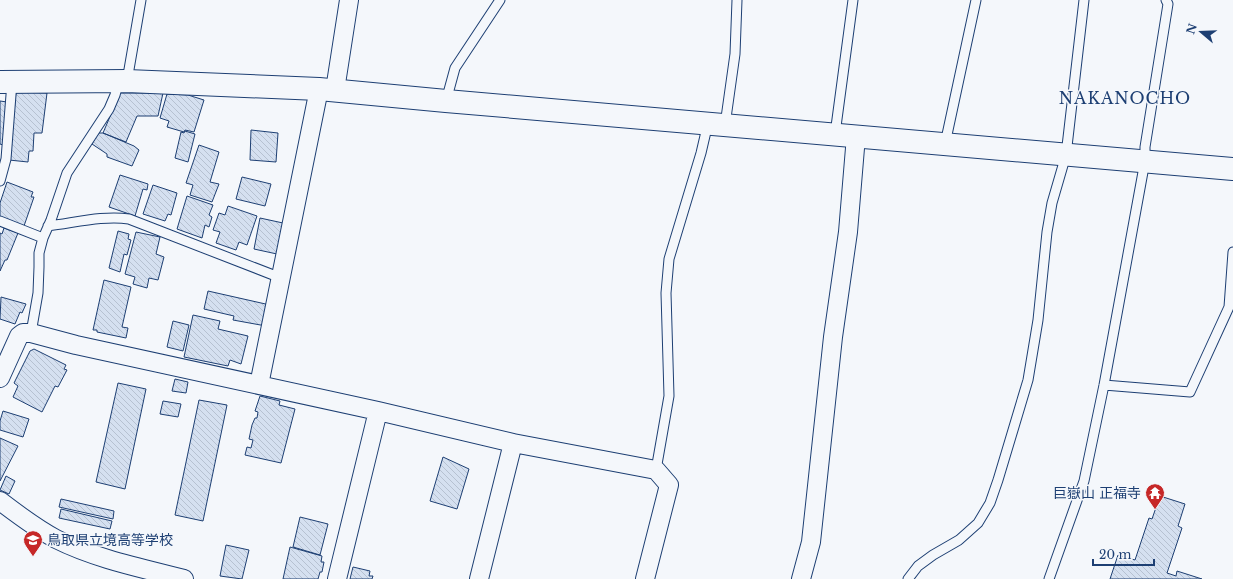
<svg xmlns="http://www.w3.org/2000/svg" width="1233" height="579" viewBox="0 0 1233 579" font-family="'Libre Baskerville','Noto Sans JP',serif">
	<defs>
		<pattern id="building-back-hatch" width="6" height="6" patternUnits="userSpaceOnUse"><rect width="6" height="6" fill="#d5e0f0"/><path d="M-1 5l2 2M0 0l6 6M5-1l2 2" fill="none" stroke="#b6c1d1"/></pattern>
	</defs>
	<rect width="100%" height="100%" fill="#f4f7fb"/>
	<path fill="url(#building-back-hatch)" stroke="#1d3f73" d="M16,92L47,93L42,133H34L33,151H29L28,162L9,160Z
		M120,93H163L158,116H137L126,142L103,133Z
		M167,94L188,95L204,100L194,132L185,130L184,132L167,127L169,121L160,118Z
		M0,101L7,102L3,145L0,144Z
		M251,130L278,133L276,162L250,160Z
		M185,131L195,134L188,162L175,158L181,132L184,133Z
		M98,133H103L134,146L139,150L132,166L107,157V154L92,144Z
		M199,145L219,152L210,182L219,184L212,202L190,195L193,185L186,183Z
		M120,175L148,184L147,190L143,189L135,216L109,207Z
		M242,177L271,184L265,206L236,199Z
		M7,182L33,192L31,197H34L24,226L0,217V203Z
		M153,185L177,193L171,215L168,214L165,221L143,214Z
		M187,196L213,205L209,215L212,217L209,227L205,225L202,238L177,229Z
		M228,206L257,216L247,245L239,242L236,250L216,243L220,232L213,230L219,213L225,215Z
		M260,218L283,223L277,254L254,249Z
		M4,228L18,233L7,260H5L0,271V233L2,234Z
		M118,231L129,234L128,239L131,240L127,255L124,254L120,272L109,268Z
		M136,232L160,237L156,254L164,257L158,280L149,278L147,288L133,284L135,277L125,274Z
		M104,280L131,287L122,327L128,328L126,338L97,332V330H93Z
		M208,291L270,305L266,326L233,320L234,316L204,309Z
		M1,297L26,304L22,313L20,312L15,324L0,319Z
		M193,315L220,321L218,329L248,336L241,364L230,360L228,366L184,357Z
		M173,321L189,325L183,351L167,347Z
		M34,349L66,365L64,369L67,370L58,387L55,386L42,412L13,397L18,386L14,383L30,351Z
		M175,379L188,382L186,393L172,391Z
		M118,383L146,389L125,489L96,482Z
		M260,396L280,401L279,405L295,409L281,463L245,455L247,447L251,448L253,440L249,439L252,425L255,418H257L258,412L255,411Z
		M199,400L227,405L203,521L175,515Z
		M163,401L181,404L178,417L160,414Z
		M3,411L29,419L23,437L0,430V421Z
		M0,438L18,446L0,481Z
		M443,457L469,469L457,509L430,501Z
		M6,476L15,481L9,494L0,490Z
		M1160,496L1185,504L1178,526L1182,528L1167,573L1176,576L1177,571L1202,579H1110L1118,555L1135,560L1149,518L1152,519Z
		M61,499L114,511L113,519L59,507Z
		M61,509L112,521L110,529L59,518Z
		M300,517L328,524L320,555L293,547Z
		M226,545L249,550L242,579L220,576Z
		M290,547L322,556L321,562H324L322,572H320L318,579H283Z
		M353,567L370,571L369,576H373L372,579H350Z"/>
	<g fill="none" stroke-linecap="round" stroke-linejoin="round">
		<defs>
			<path id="lane" d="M127,81L141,0
				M446,101L455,68L500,0
				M725,125L735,54L737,0
				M835,134L853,0
				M945,144L976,0
				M0,181L6,159L12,82
				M0,221L43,238
				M48,226C74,223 104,215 129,219L281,278
				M31,333L38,293L39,267V253L43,238L51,220L67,173L109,109L115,95L119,81
				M1104,385L1190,392L1229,307L1233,252
				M656,470L669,396L666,293L669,259L701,153L708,123
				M908,579L918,566L933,555L959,540L978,523L990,503L998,480L1028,380L1038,320L1047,232L1052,203L1066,155L1084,0
				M1049,579L1084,481L1104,385L1145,161V147L1168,4L1166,0"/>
			<path id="street" d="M335,90L349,0
				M0,378L19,336L23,333H31L76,345L378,411L513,443L656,470L669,485L645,579
				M259,385L319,89
				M0,501C17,514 37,529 56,539C96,559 141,568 184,579
				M337,579L378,411
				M479,579L513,443
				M801,579L811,542L833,337L848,232L856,136"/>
			<path id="secondary" d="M0,82L127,81L319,89L446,101L1233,169"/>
		</defs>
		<use href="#lane" stroke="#1d3f73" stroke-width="11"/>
		<use href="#street" stroke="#1d3f73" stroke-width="20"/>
		<use href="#secondary" stroke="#1d3f73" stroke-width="24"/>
		<use href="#lane" stroke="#f4f7fb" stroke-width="9"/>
		<use href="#street" stroke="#f4f7fb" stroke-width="18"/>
		<use href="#secondary" stroke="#f4f7fb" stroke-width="22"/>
	</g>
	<defs>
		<symbol id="temple-pin" viewBox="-11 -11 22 30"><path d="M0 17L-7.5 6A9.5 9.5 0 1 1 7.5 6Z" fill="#c62828" stroke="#f4f7fb"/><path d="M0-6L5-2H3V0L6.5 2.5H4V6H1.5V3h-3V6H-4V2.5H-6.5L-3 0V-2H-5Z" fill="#fff"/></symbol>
		<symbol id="school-pin" viewBox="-11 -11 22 30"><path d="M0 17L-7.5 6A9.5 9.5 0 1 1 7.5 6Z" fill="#c62828" stroke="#f4f7fb"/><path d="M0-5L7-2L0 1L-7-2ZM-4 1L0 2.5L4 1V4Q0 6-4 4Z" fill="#fff"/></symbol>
	</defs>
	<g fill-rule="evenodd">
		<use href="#temple-pin" x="1144" y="482" width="22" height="30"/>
		<use href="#school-pin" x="22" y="529" width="22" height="30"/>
	</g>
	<g text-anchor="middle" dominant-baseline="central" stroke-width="3" stroke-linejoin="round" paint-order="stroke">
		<g font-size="14" fill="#1d3f73" stroke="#f4f7fb" text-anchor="end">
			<text x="1141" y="493">巨嶽山 正福寺</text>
			<text x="47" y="540" text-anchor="start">鳥取県立境高等学校</text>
		</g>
		<g font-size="16" letter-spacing="1" fill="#1d3f73" stroke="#f4f7fb">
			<text x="1125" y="98">NAKANOCHO</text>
		</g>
	</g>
	<g transform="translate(1201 32) rotate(289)" stroke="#f4f7fb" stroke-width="3" paint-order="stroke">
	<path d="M0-3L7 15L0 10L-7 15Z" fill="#1d3f73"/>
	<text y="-6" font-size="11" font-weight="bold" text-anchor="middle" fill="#1d3f73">N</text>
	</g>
	<path d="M1093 559v6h61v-6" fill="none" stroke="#1d3f73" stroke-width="2"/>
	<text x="1099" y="559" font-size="12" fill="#1d3f73" stroke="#f4f7fb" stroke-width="3" paint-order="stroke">20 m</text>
</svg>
